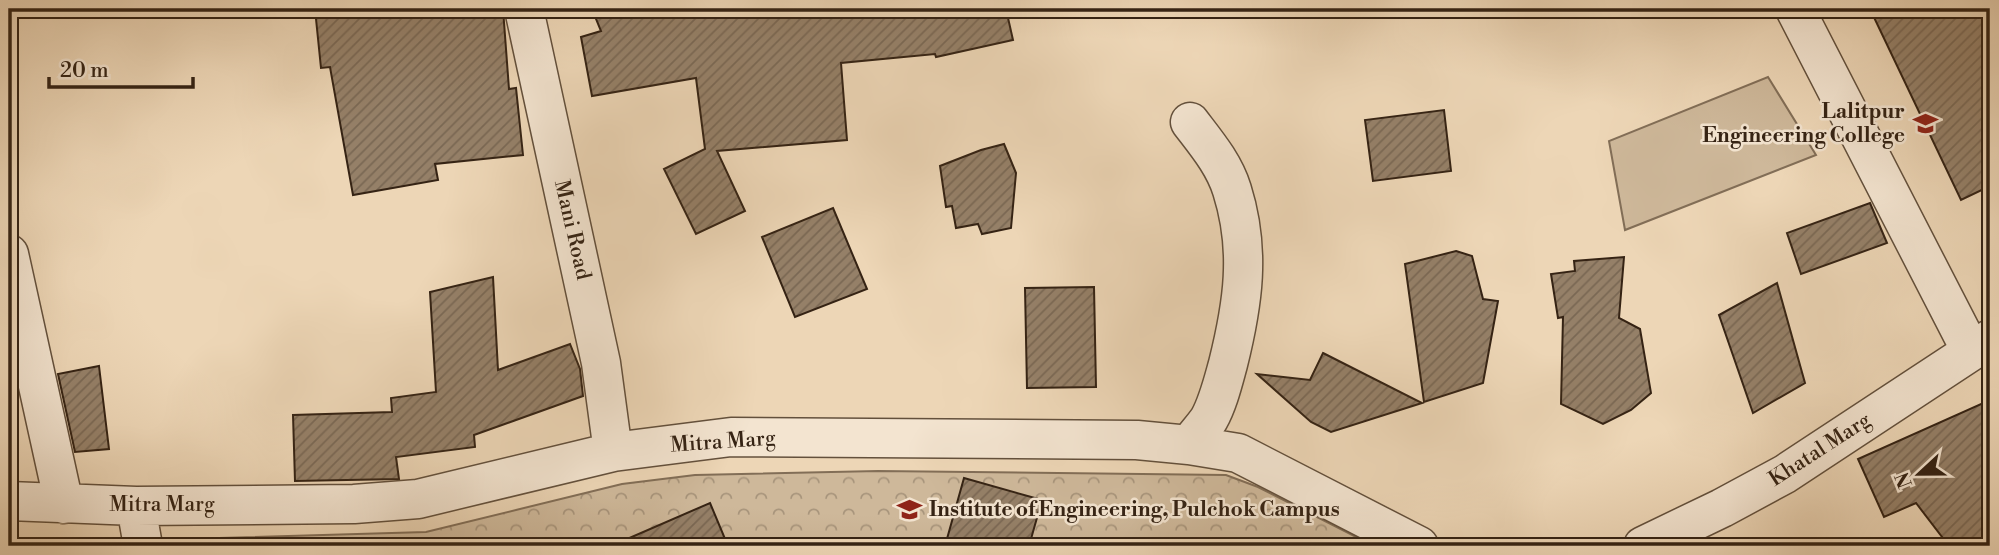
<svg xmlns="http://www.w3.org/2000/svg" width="1999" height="555" viewBox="0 0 1999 555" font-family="'Libre Bodoni',serif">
	<defs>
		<pattern id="forest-crowns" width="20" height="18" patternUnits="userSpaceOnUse" patternTransform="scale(1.75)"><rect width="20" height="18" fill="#ceb89a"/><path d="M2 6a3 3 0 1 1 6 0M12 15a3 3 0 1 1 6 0" fill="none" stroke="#a8957c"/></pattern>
		<pattern id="building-hatch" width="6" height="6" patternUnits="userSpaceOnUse" patternTransform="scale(1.75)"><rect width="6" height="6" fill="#958068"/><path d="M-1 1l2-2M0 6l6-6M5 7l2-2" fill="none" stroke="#7a6854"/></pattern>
	</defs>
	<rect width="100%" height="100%" fill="#edd6b6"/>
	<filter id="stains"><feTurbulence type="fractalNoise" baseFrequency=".00286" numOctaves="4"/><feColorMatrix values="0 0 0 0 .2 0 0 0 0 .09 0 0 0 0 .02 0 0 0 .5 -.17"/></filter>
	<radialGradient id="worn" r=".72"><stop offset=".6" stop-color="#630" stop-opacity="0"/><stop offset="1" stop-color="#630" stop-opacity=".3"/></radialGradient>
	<path fill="url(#forest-crowns)" stroke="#826e57" stroke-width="2" d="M878,471L1226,475L1258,487L1374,546H179L182,539L426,532L622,484L695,475Z"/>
	<path fill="#ceb89a" stroke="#826e57" stroke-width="2" d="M1768,77L1816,155L1625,230L1609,141Z"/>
	<path fill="url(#building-hatch)" stroke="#352314" stroke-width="2" d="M315,9H503L509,89L516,88L523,155L435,164L438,180L353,195L330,67L321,68Z
		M592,9H1006L1013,40L936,57L935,54L841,63L847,140L717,151L745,211L696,234L664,169L705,149L696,78L592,96L581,37L601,31Z
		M1870,9H1990V186L1961,200Z
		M1444,110L1451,171L1373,181L1365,120Z
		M1004,144L1016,173L1011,228L982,234L978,224L956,228L952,206L946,207L940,166L981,150Z
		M1870,203L1887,243L1801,274L1787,233Z
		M833,208L867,289L795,317L762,237Z
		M1456,251L1472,256L1483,299L1498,301L1483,383L1424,402L1405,264Z
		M1624,257L1619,318L1640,329L1651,393L1631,410L1603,424L1561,404L1563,317L1558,318L1551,274L1575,271L1574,261Z
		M493,277L498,370L570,344L580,369L583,396L474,435L475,447L396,457L399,479L295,481L293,415L392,412L391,398L436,392L430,292Z
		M1777,283L1805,383L1753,413L1719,315Z
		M1094,287L1096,387L1027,388L1025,288Z
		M1323,353L1422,403L1331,432L1311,422L1257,374L1310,380Z
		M99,366L109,449L75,452L58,374Z
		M1990,400V546H1949L1916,503L1884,517L1858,459Z
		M964,478L1042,500L1029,546H945Z
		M710,503L728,546H611Z"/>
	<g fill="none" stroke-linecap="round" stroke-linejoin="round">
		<defs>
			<path id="minor" d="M524,9L601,363L613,452
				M1795,9L1971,351
				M9,254L64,504
				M1189,445C1195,436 1203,428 1209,419C1218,403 1223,382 1228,364C1243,304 1251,250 1232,190C1224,164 1206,143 1190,122
				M9,501L136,506L354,504L418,499L613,452L731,437L1137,440L1189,445L1238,453L1419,546
				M136,506L143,546
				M1643,546L1722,508L1785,474L1990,339"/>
		</defs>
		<use href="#minor" stroke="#63503c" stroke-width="41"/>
		<use href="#minor" stroke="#f3e4d0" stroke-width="38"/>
	</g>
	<defs>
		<symbol id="university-bare" viewBox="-9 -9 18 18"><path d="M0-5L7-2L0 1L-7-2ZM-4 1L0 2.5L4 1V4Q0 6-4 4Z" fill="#8f2418" stroke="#f3e4d0" stroke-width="2.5" paint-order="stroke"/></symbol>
	</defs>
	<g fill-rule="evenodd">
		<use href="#university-bare" x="1908" y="106" width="35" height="35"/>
		<use href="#university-bare" x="892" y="492" width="35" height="35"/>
	</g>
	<g text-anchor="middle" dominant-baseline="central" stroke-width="5" stroke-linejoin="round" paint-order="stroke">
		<g font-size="21" font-weight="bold" fill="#352314" stroke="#f3e4d0" text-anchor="end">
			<text x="1905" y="112">Lalitpur<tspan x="1905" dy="24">Engineering College</tspan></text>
			<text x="929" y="510" text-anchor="start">Institute of Engineering, Pulchok Campus</text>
		</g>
		<g font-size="21" fill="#352314" stroke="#f3e4d0">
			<text transform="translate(572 230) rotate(77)">Mani Road</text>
			<text transform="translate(723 442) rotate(-4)">Mitra Marg</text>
			<text transform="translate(1820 450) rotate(-33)">Khatal Marg</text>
			<text x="162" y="505">Mitra Marg</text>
		</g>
	</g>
	<rect width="1999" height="555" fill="none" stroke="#edd6b6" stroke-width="35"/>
	<rect x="10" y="10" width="1978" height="534" fill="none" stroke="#352314" stroke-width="3.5"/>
	<rect x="18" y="18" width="1964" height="520" fill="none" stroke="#352314" stroke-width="2"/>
	<g transform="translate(1919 474) rotate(248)" stroke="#f3e4d0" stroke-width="5" paint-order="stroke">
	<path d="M0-5L12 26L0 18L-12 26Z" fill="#352314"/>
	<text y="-10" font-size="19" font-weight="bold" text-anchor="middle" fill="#352314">N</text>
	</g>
	<path d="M49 77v10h144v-10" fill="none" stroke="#352314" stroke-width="3.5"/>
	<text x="60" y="77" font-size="21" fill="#352314" stroke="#f3e4d0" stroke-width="5" paint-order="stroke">20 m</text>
	<rect width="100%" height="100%" filter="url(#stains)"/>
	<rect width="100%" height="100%" fill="url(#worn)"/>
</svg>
